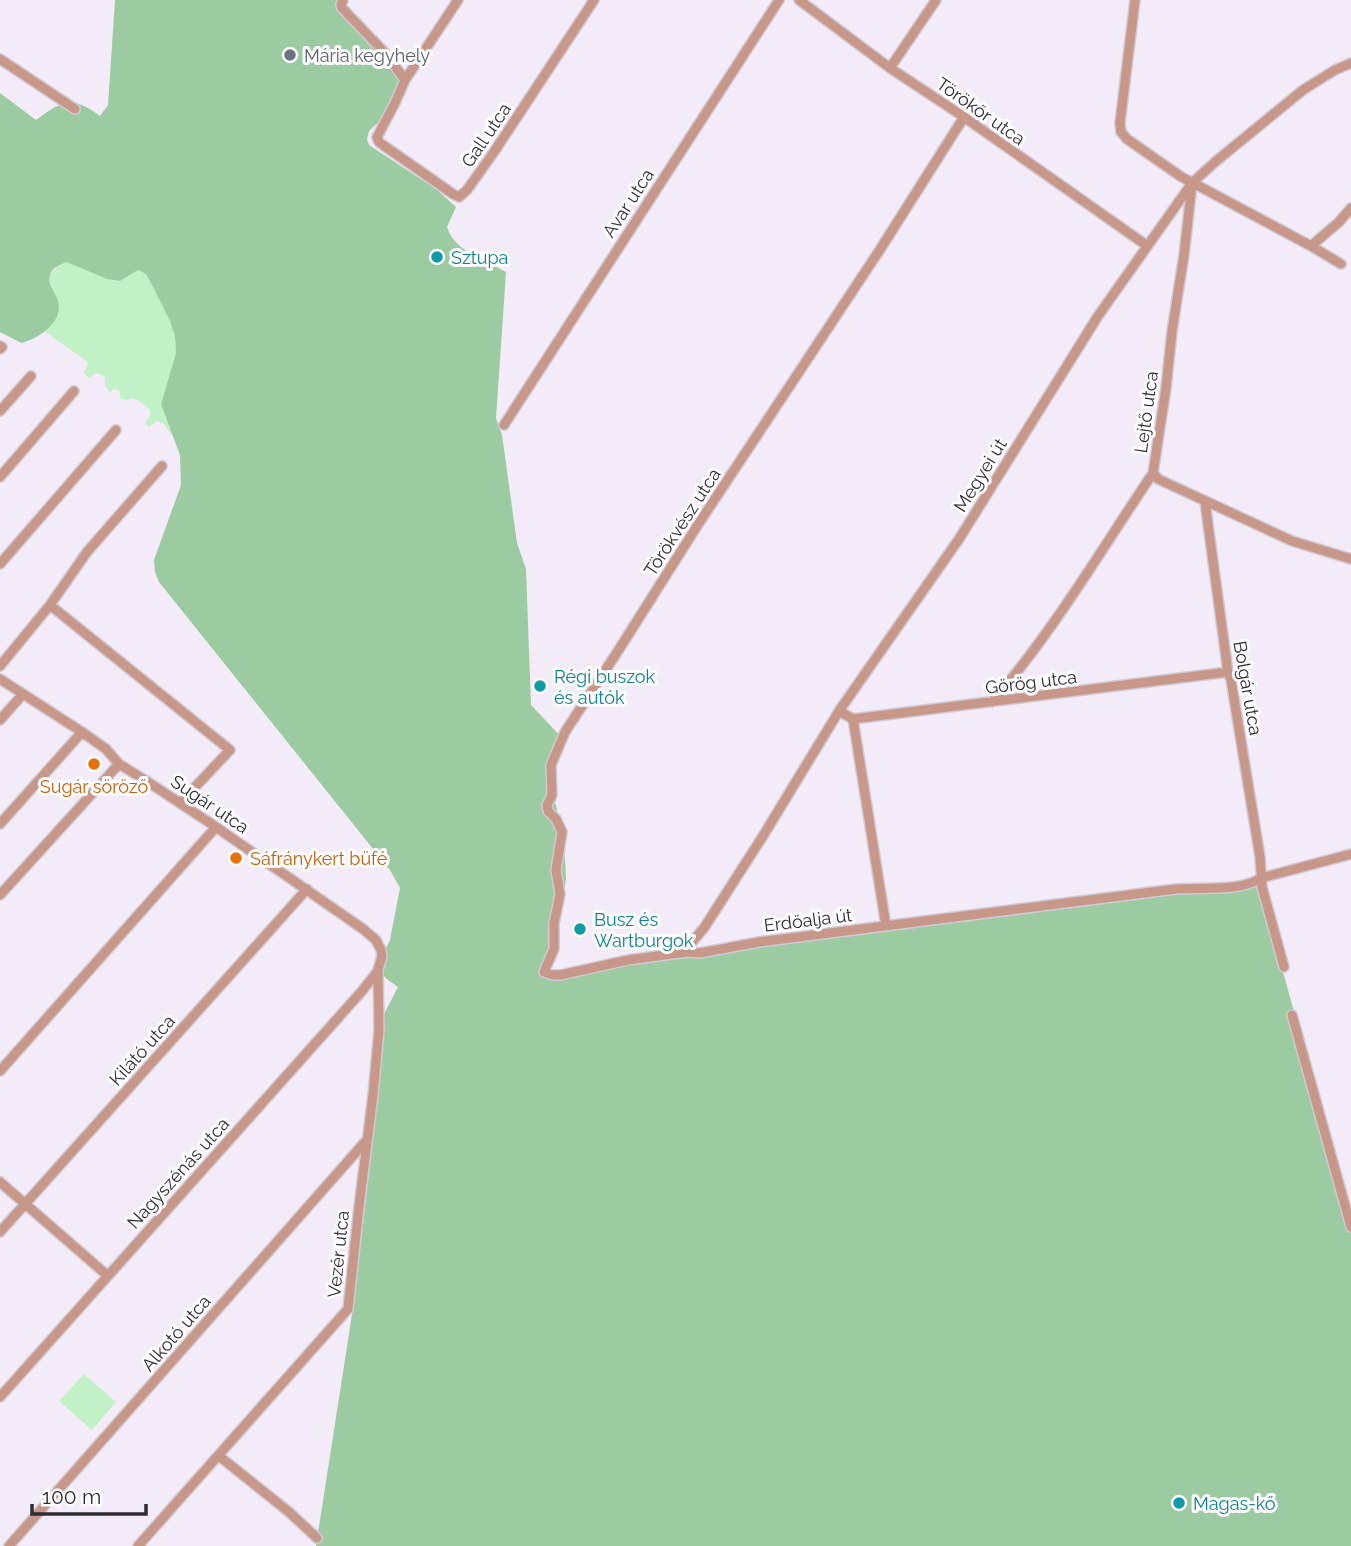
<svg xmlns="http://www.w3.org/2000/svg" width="1351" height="1546" viewBox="0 0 1351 1546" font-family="Raleway,sans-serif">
	<rect width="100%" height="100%" fill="#f4ebf8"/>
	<path fill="#c2f0c7" d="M66,262L107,279L120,281L138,270L146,274L153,287L170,321L175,336L176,353L161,404L175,440L164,424L157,421L149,427L145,423L150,416V410L138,400L130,398L128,400L120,399V391L114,389L110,392L105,386V377L97,373L89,378L84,373L88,362L44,331L50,326L58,301C48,281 43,273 66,262Z
		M84,1374L116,1402L92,1430L59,1401Z"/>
	<path fill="#9ccaa1" d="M115,0H340L338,9L393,69L400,80L380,121L369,131L367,139L369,145L436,189L456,207L447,227C453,250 486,261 506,272L496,418L502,435L517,543L526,569L531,705L563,739L557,753L551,784L564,841L566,878L560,923L544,972L550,974L743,945L1230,887L1261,878L1282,968L1351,1219V1546H316L353,1308L372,1148L383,1016L398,987L388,980L378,970L382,956L390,940L400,888L390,870L159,582L155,572L154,560L181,485L180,455L161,404L176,353L175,336L170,321L153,287L146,274L138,270L120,281L107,279L66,262C60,265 51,268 50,275C47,285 56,293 58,301C64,322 38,339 21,343L0,332V93L36,120C62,101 72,95 100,116L108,105Z"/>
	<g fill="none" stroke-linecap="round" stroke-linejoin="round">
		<defs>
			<path id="minor" d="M343,0L341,5L342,8L387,55L405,80
				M458,0L405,80L394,105L377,137L379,142L383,145L453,194L459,197L467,190L494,152L594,0
				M799,0L890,68L964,117L1146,245
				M1135,0L1120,123L1121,132L1127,139L1180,176L1311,246L1341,264
				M0,59L75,109
				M890,68L936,0
				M964,117L881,248L699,523L618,651L565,732L551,765L552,795L547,805L548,811L556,819L562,832L556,870L560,894L554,923V949L544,972L553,975H560L628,960L687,952L700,953L759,942L1176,889C1201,887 1240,892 1261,878L1351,854
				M1192,184L1184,255L1172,331L1166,388L1153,473L1158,479L1292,541L1351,559
				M1311,246L1339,222L1351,208
				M0,346L2,347L0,349
				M0,411L31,376
				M504,425L779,0
				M0,477L74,391
				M1205,502L1228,672L1231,680L1260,857L1262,887L1284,967
				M0,564L116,430
				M50,605L230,750L180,803
				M0,666L50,605L87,552L162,466
				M0,679L82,732L106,749L119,764L145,780L216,827L363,929L376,940L381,950L382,956L378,970L379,1030L373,1095L359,1207L348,1309L138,1546
				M992,702C1053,632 1101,550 1153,473
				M839,711L853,719L1228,672
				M853,719L886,926
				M0,720L23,694
				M0,824L82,732
				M0,895L119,764
				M689,952L692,942L704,928L763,836L839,711L959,539L1098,316L1192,183L1215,162L1303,90L1335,70L1351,63
				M1292,1015L1351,1227
				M0,1071L216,827
				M0,1182L108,1276
				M0,1232L307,889
				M0,1397L362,991L377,972
				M219,1456L289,1512L317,1538
				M9,1546L365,1142"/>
		</defs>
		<use href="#minor" stroke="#d1c9d4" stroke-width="12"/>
		<use href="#minor" stroke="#c7988a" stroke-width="9"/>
	</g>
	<circle fill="#6b7280" stroke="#fdfcfe" stroke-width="2.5" cx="290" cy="55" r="7"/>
	<g fill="#0f9aa8" stroke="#fdfcfe" stroke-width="2.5">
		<circle cx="437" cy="257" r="7"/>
		<circle cx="540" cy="686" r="7"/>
		<circle cx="580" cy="929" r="7"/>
		<circle cx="1179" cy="1503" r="7"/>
	</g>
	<g fill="#e8710a" stroke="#fdfcfe" stroke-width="2.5">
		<circle cx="94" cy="764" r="7"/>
		<circle cx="236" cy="858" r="7"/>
	</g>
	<g text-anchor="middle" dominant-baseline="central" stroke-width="6" stroke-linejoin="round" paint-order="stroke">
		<g font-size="18" fill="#5b616d" stroke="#fdfcfe" text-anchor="start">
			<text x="304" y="55">Mária kegyhely</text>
		</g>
		<g font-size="18" fill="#302d32" stroke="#fdfcfe">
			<text transform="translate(981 111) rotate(35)">Törökőr utca</text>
			<text transform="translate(486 135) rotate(-56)">Gall utca</text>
			<text transform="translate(628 203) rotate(-57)">Avar utca</text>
			<text transform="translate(1146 412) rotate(-82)">Lejtő utca</text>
			<text transform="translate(980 475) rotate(-58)">Megyei út</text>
			<text transform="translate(682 522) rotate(-57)">Törökvész utca</text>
			<text transform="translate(1031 682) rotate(-7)">Görög utca</text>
			<text transform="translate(1248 688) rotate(80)">Bolgár utca</text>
			<text transform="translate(210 804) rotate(34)">Sugár utca</text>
			<text transform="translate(808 920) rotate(-7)">Erdőalja út</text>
			<text transform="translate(142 1050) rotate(-48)">Kilátó utca</text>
			<text transform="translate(178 1173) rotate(-48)">Nagyszénás utca</text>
			<text transform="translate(338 1254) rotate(-84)">Vezér utca</text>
			<text transform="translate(176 1333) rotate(-49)">Alkotó utca</text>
		</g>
		<g font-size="18" fill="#0d838f" stroke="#fdfcfe" text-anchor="start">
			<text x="451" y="257">Sztupa</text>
			<text x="554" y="676">Régi buszok<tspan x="554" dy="21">és autók</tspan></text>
			<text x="594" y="919">Busz és<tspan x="594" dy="21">Wartburgok</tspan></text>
			<text x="1193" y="1503">Magas-kő</text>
		</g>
		<g font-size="18" fill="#c56008" stroke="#fdfcfe">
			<text x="94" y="786">Sugár söröző</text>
			<text x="250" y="858" text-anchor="start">Sáfránykert büfé</text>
		</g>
	</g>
	<path d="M32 1504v10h114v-10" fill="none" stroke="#302d32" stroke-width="3.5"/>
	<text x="42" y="1504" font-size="21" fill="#302d32" stroke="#fdfcfe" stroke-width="5" paint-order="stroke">100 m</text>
</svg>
